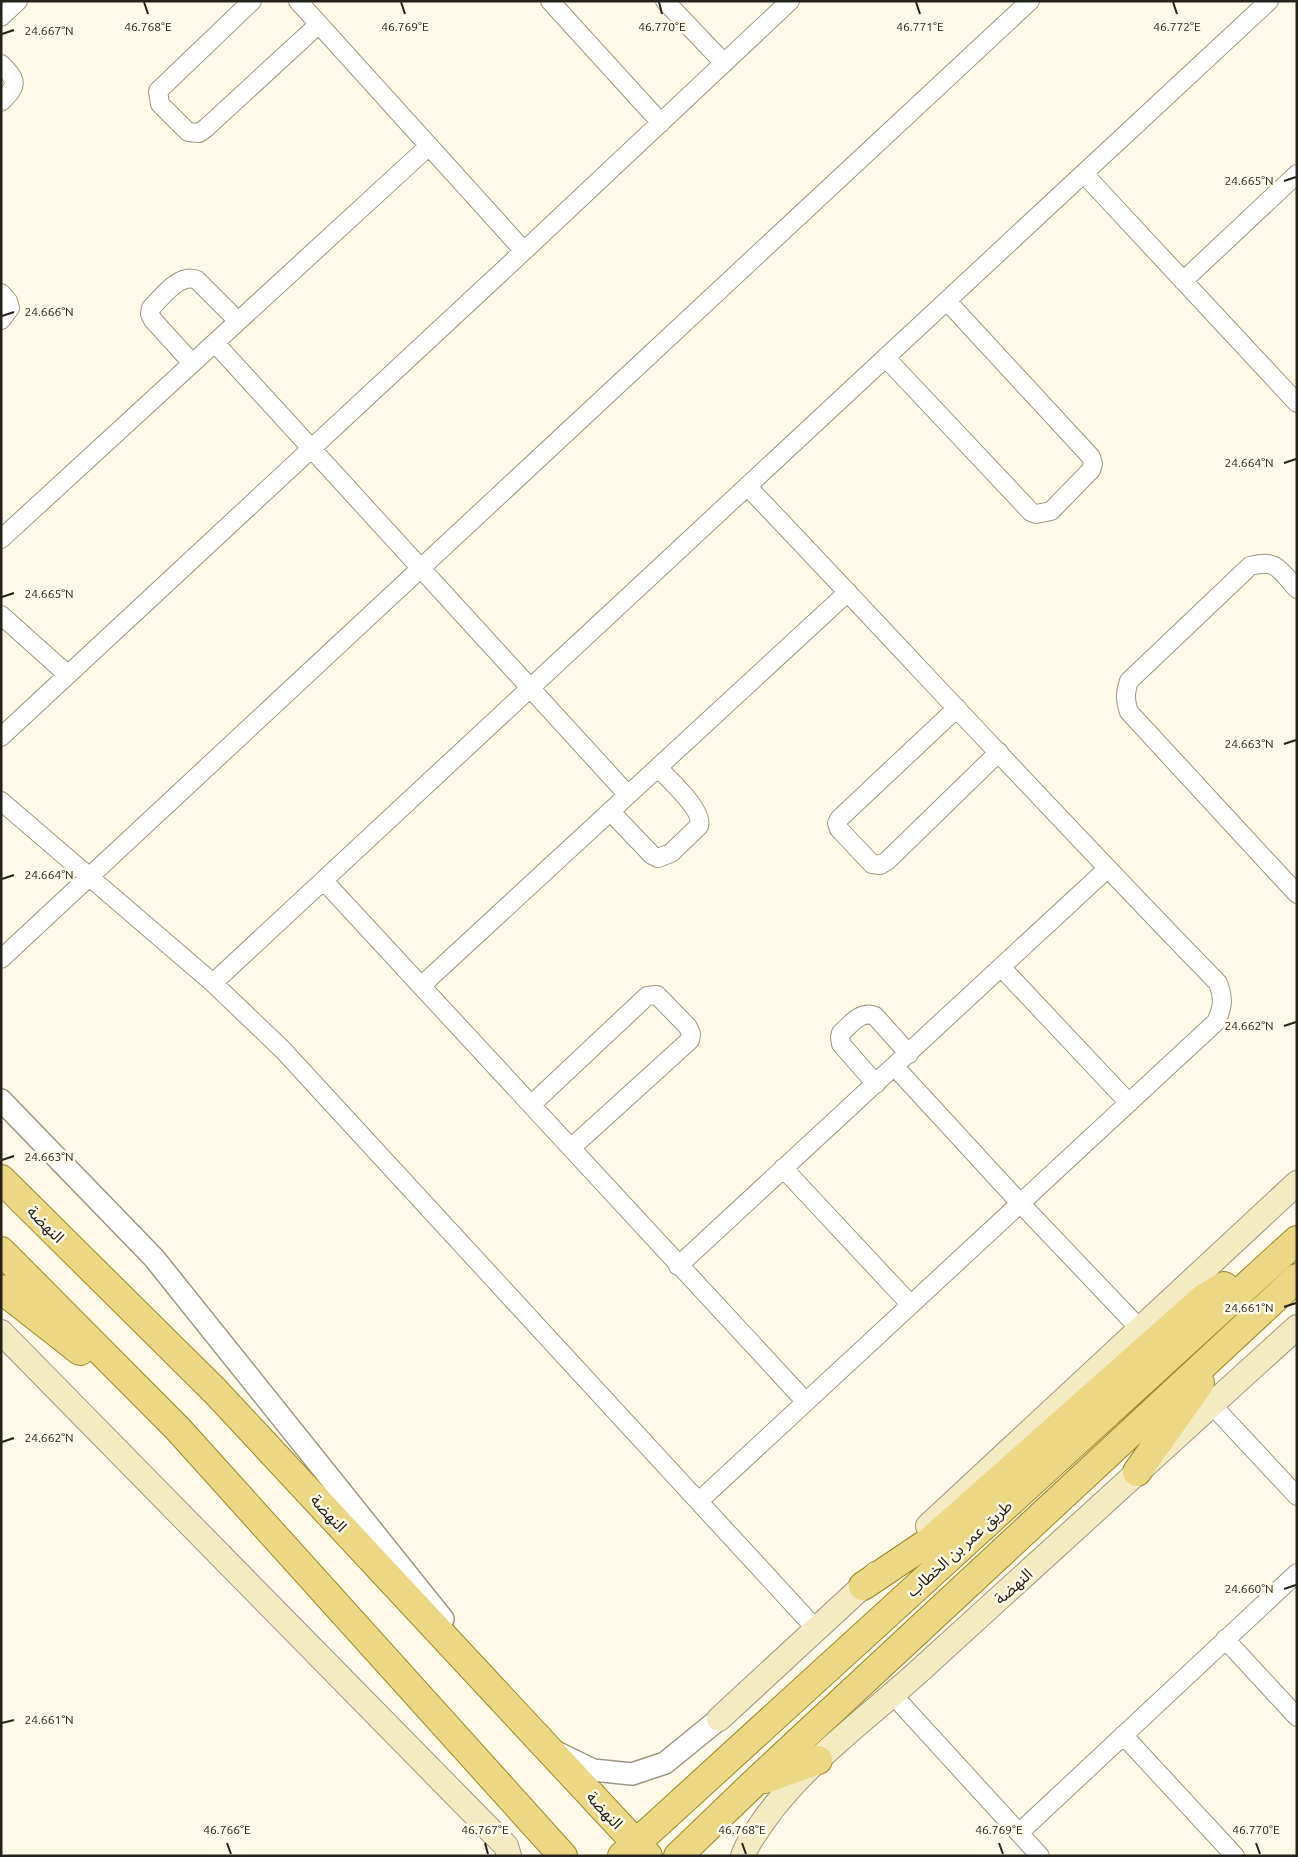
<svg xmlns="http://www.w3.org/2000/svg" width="1298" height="1857" viewBox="0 0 1298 1857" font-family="Ubuntu,'Noto Sans Arabic',sans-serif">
	<rect width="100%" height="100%" fill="#fff9e8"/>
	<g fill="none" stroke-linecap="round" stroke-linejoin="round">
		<defs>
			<path id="minor" d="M252,1L158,91L160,104L188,132L199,133L206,128L319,24
				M298,1L524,251
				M550,1L661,123
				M665,1L724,63
				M1,17L18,1
				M1,64C18,81 18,85 1,102
				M1084,174L1297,403
				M1183,281L1297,174
				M1,293L8,301L10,308L1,320
				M215,343L628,795
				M886,358L1031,512L1036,514L1051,511L1091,470L1093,464L1091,457L947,301
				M192,363L153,320L150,314L151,308C162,297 180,272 197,280L238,321
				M1,539L429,146
				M1297,589C1280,571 1277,558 1250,566L1129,681C1125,693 1125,700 1129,712L1297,894
				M1,615L68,675
				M957,708L840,818L837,823L839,829L872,864L880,865L888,860L999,752
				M1,737L524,251L790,1
				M1,801L213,983L282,1049L816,1629
				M610,811L652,855L658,858L671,853L699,826C704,811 669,779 658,768
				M324,881L806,1402
				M1,959L1030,1
				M1001,967L1129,1103
				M213,983L1269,1
				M421,986L848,592
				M895,1067L1021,1204L1140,1329
				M876,1084L841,1044L840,1037L841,1033C851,1024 861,1010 875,1016L909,1054
				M531,1105L647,996L657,995L688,1027L691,1034L690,1040L571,1148
				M783,1168L911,1305
				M678,1266L1107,869
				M1212,1405L1297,1496
				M699,1501L1216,1022C1223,1007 1224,999 1218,983C1059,820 905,652 748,487
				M1225,1639L1297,1717
				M893,1695L1040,1856
				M1123,1735L1235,1856
				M1019,1833L1297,1573"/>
			<path id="tertiary" d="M1,1100L154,1258L443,1619
				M556,1752L593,1770L632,1774L665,1763L719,1719"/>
			<path id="secondary" d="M1,1332L506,1846L509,1856
				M928,1526L1297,1183
				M719,1719L876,1574
				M743,1856C747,1843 755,1834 762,1823C802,1765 865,1720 917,1673C1043,1557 1171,1443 1297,1327"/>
			<path id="primary" d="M1,1179L215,1391L648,1856
				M1,1251L178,1429L563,1856
				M1,1289L80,1351
				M1137,1472L1200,1383
				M863,1586L930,1541L1204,1298L1224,1286
				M765,1779L818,1760
				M622,1856L1297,1240
				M678,1856L754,1783L1297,1278"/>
		</defs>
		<use href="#minor" stroke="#9d9682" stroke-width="20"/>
		<use href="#tertiary" stroke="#9d9682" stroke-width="24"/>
		<use href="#secondary" stroke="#9d9682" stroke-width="26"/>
		<use href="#primary" stroke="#9c872a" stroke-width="30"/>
		<use href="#minor" stroke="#fff" stroke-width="18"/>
		<use href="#tertiary" stroke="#fff" stroke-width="21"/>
		<use href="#secondary" stroke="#f5ebc2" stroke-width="24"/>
		<use href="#primary" stroke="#ebd784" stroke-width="28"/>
	</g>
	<path fill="none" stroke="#24221a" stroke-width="2" d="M144,2L148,14M401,2L405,14M659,2L662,14M916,2L920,14M1173,2L1177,14M2,34L14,30M1284,181L1296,177M2,316L14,312M1284,463L1296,459M2,597L14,593M1284,744L1296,740M2,879L14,875M1284,1026L1296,1022M2,1160L14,1156M1284,1307L1296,1303M2,1442L14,1438M1284,1589L1296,1585M2,1723L14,1720M227,1843L231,1854M485,1843L488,1854M742,1843L746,1854M999,1843L1003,1854M1256,1843L1260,1854"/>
	<g text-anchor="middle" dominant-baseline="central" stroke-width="5" stroke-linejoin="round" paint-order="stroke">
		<g font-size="16" fill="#24221a" stroke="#fff9e8">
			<text transform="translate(46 1224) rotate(45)">النهضة</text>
			<text transform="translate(329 1513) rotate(47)">النهضة</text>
			<text transform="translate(959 1548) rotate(-42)">طريق عمر بن الخطاب</text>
			<text transform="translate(1013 1586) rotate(-42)">النهضة</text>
			<text transform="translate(605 1810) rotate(47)">النهضة</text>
		</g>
	</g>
	<g font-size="12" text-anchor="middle" fill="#24221a" stroke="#fff9e8" stroke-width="5" stroke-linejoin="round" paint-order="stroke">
		<text x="148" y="31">46.768°E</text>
		<text x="405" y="31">46.769°E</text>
		<text x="662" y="31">46.770°E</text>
		<text x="920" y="31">46.771°E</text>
		<text x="1177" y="31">46.772°E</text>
		<text x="49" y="35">24.667°N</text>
		<text x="1249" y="185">24.665°N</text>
		<text x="49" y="316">24.666°N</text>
		<text x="1249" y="467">24.664°N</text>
		<text x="49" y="598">24.665°N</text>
		<text x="1249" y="748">24.663°N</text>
		<text x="49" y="879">24.664°N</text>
		<text x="1249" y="1030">24.662°N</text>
		<text x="49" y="1161">24.663°N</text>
		<text x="1249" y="1312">24.661°N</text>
		<text x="49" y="1442">24.662°N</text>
		<text x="1249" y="1593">24.660°N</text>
		<text x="49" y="1724">24.661°N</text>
		<text x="227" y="1834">46.766°E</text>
		<text x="485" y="1834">46.767°E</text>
		<text x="742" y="1834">46.768°E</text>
		<text x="999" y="1834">46.769°E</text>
		<text x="1256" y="1834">46.770°E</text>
	</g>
	<rect width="1298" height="1857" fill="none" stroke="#24221a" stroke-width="5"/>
</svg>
